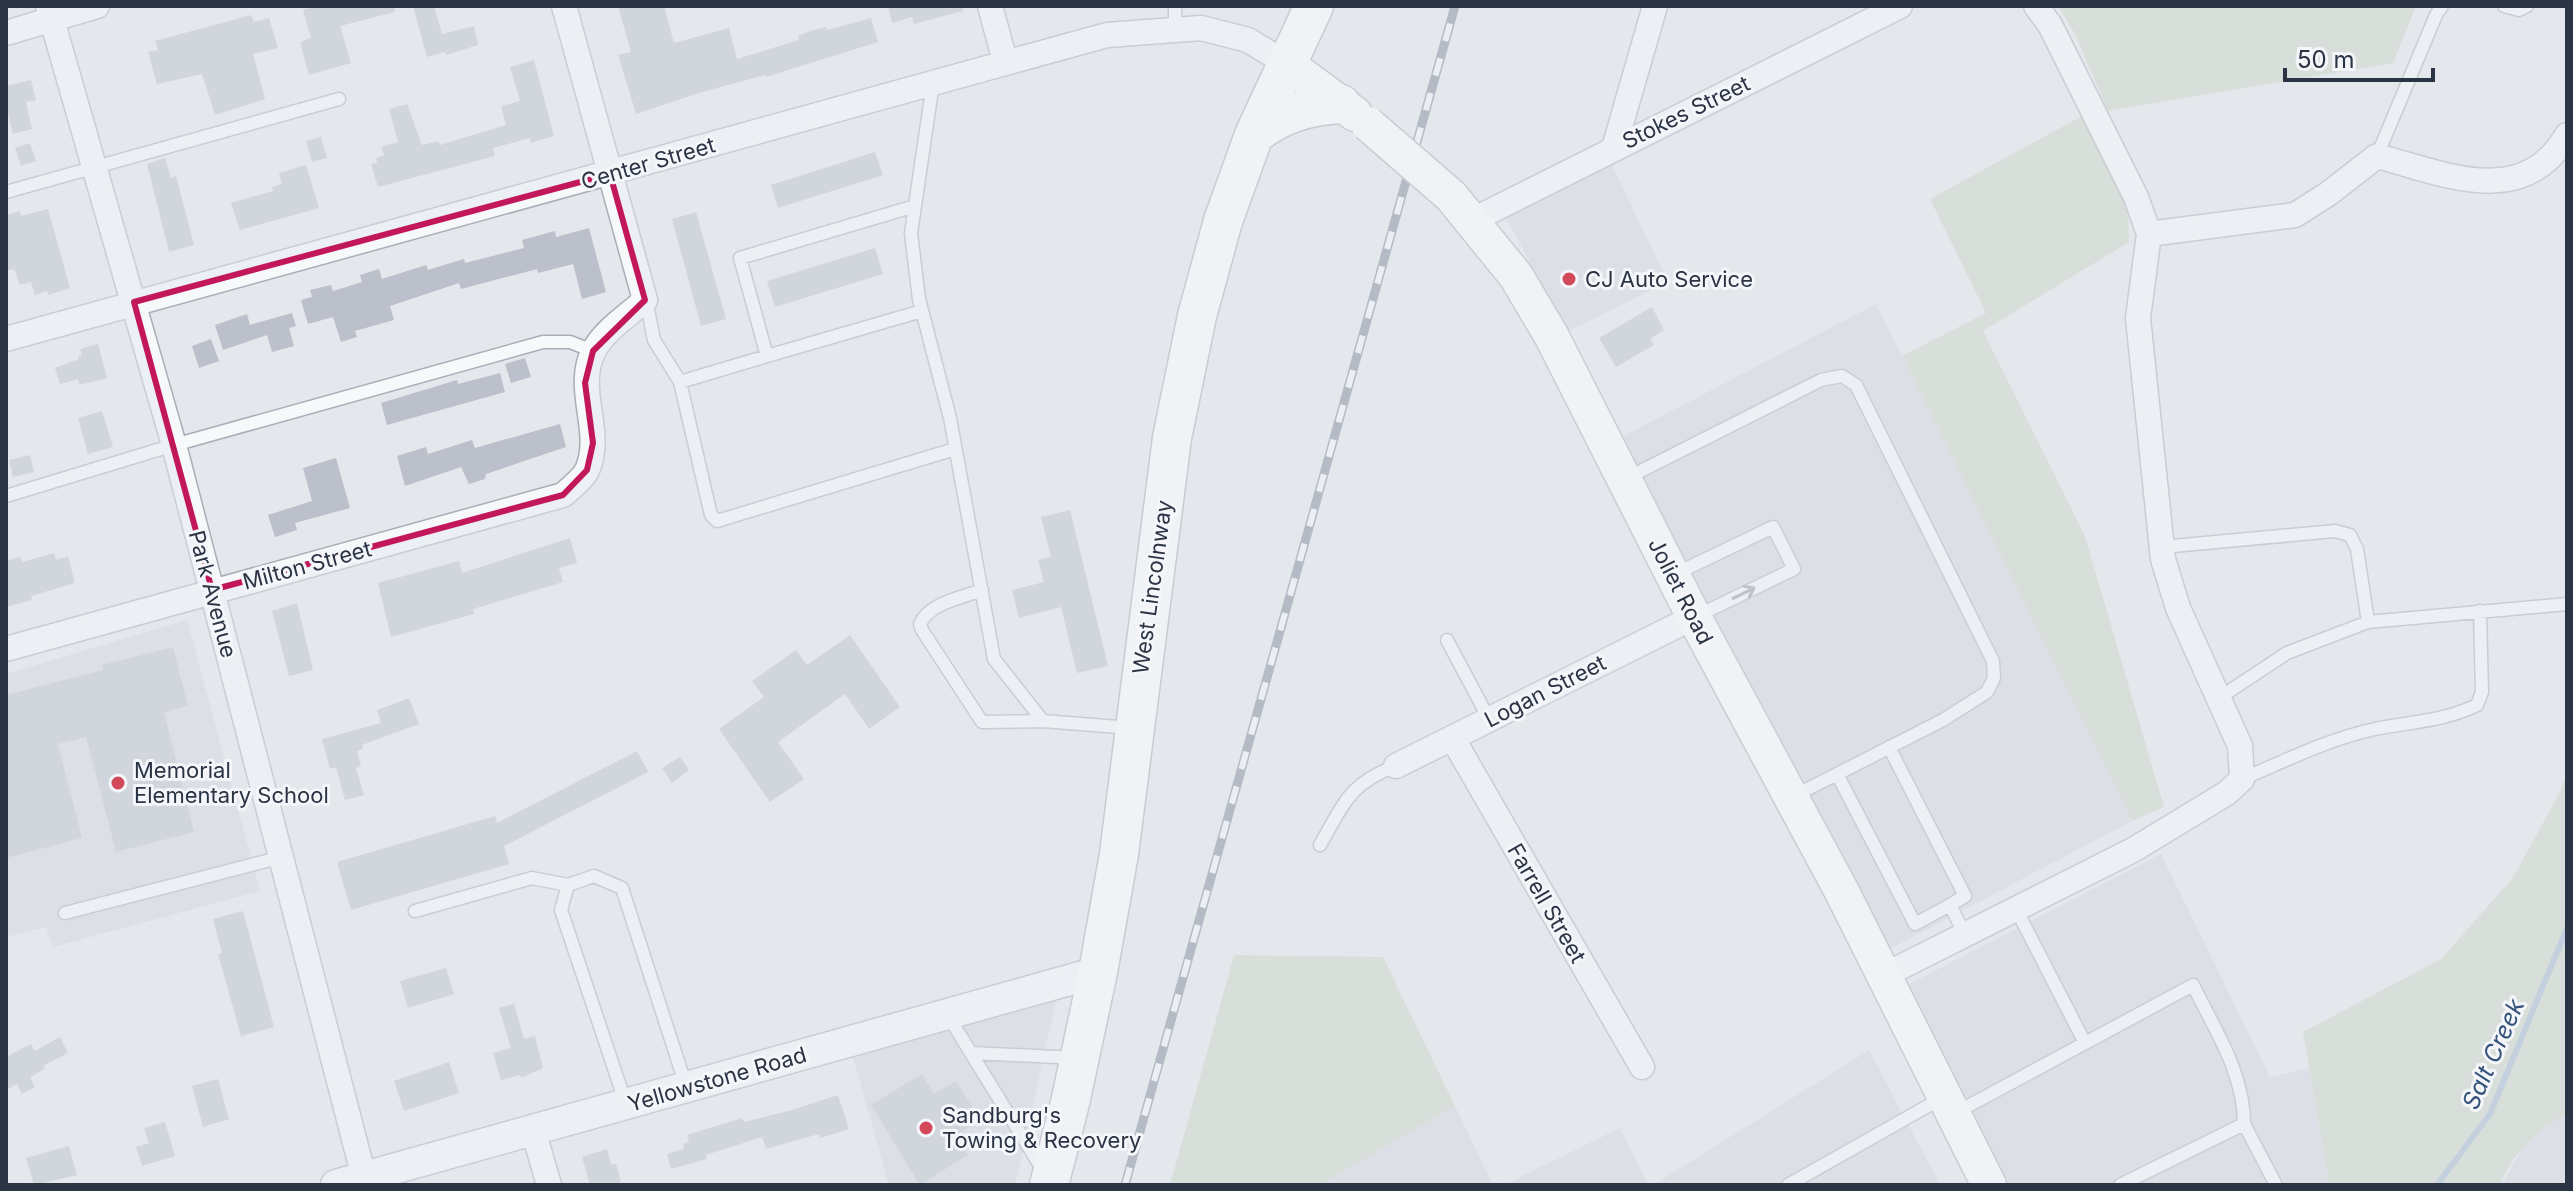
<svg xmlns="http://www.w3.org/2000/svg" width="2573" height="1191" viewBox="0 0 2573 1191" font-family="Inter,sans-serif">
	<rect width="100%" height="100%" fill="#e4e7ec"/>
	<path fill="#d2d6de" d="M1611,163L1668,282L1566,332L1506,217Z
		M1876,304L2132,821L1884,952L1620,438Z
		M187,620L260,891L53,947L46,927L6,937V674Z
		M2161,854L2270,1077L2309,1068L2329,1185H2005L1905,986Z
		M1048,997L1056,1000L1015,1185H889L851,1050Z
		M1869,1050L1940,1185H1653Z
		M1455,1106L1493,1185H1326V1182Z
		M2567,1114V1185H2501L2523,1148L2551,1123Z
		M1620,1128L1648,1185H1504Z"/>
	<path fill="#c9d6c5" d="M2058,6H2416L2393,63L2108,111L2075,34Z
		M2084,115L2128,210L2129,242L1983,331L2085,536L2164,807L2132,821L1902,356L1986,313L1930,199Z
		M2567,775V1114C2540,1129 2510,1155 2500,1185H2329L2303,1032L2441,959L2512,879L2559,794Z
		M1234,955L1383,957L1455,1106L1326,1182V1185H1170Z"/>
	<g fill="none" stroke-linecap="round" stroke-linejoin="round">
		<path stroke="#9fb4cc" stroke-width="6" d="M2437,1185L2490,1114L2567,928"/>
	</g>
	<path fill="#bbc0ca" d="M319,6H394L395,12L340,26L351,63L309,75L300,42L311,38L303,10Z
		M413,6H434L442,34L474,26L478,45L446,55L445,52L427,57Z
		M618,6H664L674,43L729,28L737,59L799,40L798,36L813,30L827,27V30L871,18L878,42L766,77L765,75L702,92L636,114L618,55L631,52Z
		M888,6H963V11L914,24L912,17L892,23Z
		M251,15L254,22L269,18L278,48L253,54L265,99L215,115L202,74L157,84L148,52L158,50L155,41Z
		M534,60L554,136L531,143L530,138L493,148L495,156L378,187L371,164L377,163L376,158L384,155L381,147L398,142L389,109L407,104L422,145L438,141L440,145L506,125L501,106L520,101L510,67Z
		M31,80L36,100L26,102L32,129L13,134L6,105V86Z
		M321,137L327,158L312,162L306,141Z
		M30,143L36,161L21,166L15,148Z
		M875,152L883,175L778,208L771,185Z
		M165,158L171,178L176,176L194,245L169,252L147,164Z
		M306,165L319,208L240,230L231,203L273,191L272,187L282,184L279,173Z
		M48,209L70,288L48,295L47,291L35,295L31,282L20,285L14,269L6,271V215L20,211L21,216Z
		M696,212L726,319L701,326L672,219Z
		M589,228L606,292L582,299L573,264L538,273L537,269L461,289L459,283L390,306L394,320L355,331L357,337L341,342L333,317L308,324L301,300L312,297L310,290L331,285L333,291L362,282L360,275L379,269L382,279L426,265L428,270L464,259L465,263L524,248L522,240L555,231L556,237Z
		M875,248L883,274L775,307L767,281Z
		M1652,307L1664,330L1650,339L1654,345L1616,367L1599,338Z
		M292,313L296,326L289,328L294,346L272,352L267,335L223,350L215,325L247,314L250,325Z
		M211,339L219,361L199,368L192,346Z
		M98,344L107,378L79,385L78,379L60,384L55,368L79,359L78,356L82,355L80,349Z
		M525,358L531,377L511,383L505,364Z
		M500,373L505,392L387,425L381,403L457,380L458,384Z
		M102,411L113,447L88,454L78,418Z
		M560,424L566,447L486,474L485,479L469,484L461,467L405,486L397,456L426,447L428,454L472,440L475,448Z
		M30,455L34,472L13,477L9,460Z
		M336,458L350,508L295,523L297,530L275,537L268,515L312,501L303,468Z
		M1070,510L1108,666L1077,673L1061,607L1019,618L1012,590L1044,582L1038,560L1051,557L1041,517Z
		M570,538L577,563L559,568L563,582L473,609L474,614L391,637L378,583L459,561L462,573Z
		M54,553L56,560L68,556L75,583L31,596L32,600L6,607V561L20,557L22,562Z
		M297,603L313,670L289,676L272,611Z
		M850,635L900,707L869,729L845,694L778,742L804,779L770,802L719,729L764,697L752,681L796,650L807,665Z
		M173,647L188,706L164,712L194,832L116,852L86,737L58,744L82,838L6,858V695L103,670L102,665Z
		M409,698L419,724L362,745L363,749L357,751L361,766L356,768L364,795L345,800L336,767L330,769L322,739L381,723L377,710Z
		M637,751L648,772L504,846L509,864L351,910L337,862L495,816L497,823Z
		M680,757L689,770L672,783L662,768Z
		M243,911L274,1027L241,1036L218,954L222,953L213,919Z
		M446,968L454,994L408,1008L400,981Z
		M514,1004L524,1039L535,1036L543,1068L521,1078L520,1075L501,1080L493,1053L511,1048L499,1008Z
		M60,1037L68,1053L43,1066L45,1069L30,1077L35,1087L22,1094L17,1084L6,1090V1057L31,1044L35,1051Z
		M449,1062L459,1093L404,1111L394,1081Z
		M922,1074L934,1094L956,1081L980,1120L956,1135L968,1155L920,1185L871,1105Z
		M218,1079L229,1119L203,1127L192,1086Z
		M838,1095L849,1129L820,1138L819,1134L766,1149L762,1137L706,1155L707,1159L671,1169L667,1154L684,1149L683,1144L689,1142L687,1135L742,1118L744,1122L792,1110Z
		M165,1122L175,1156L142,1166L136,1147L149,1143L144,1128Z
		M69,1146L77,1175L34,1185L26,1158Z
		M607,1149L611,1165L616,1164L621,1182L610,1185H590L582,1157Z"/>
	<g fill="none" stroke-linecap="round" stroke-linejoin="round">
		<defs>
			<path id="service" d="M1175,6V29
				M2504,6L2519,10L2527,6
				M933,83L911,233L919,299L950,418L994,659L1043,721L1131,728
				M2377,156L2436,15L2442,6
				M6,192L339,99
				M646,300L654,340L680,382L767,356L740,258L915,206
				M767,356L922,311
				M680,382L711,515L717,521L955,449
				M1625,479L1821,380L1842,376L1856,385L1993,661L1994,678L1987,692L1943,720L1794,796
				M6,496L174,445L543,342H570L593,351
				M2162,547L2335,531L2350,535L2357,549L2368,622
				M1673,575L1773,527L1794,569L1697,616
				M982,590C961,598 929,603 920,624L922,630L982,722L1043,721
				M1447,640L1489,719
				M2219,698L2287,653L2368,622L2567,604
				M1889,747L1965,896L1950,905L1965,935
				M1837,774L1915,924L1950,905
				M2242,779C2285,761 2328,739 2375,729C2409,722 2445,721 2477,705L2482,692L2480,611
				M1320,845C1344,804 1348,784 1396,766
				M2016,909L2085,1043
				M415,911L532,878L568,885
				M65,913L282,857
				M947,1014L1044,1172
				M972,1053L1077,1058
				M626,1104L561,910L568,885L594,876L622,888L686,1086
				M1957,1112L2193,985C2215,1030 2244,1073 2244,1124L2120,1185
				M2244,1124L2276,1185
				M1788,1185L1942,1098"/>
			<path id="minor" d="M48,6L174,445L366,1185
				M990,6L1005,61
				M6,33L97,6
				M1614,148L1655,6
				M1473,220L1900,6
				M2149,234L2295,215L2328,194L2377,156C2442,173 2523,211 2567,135
				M6,339L1107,35L1201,28L1248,40L1287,64
				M6,649L563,495C571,488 584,478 588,468C603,430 575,390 593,352C603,331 629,315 645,300L564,6
				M1453,739L1642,1067
				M1396,766L1694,617
				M1885,975L2133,850L2227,793L2242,779L2240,746L2178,608L2163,559L2138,318L2149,234L2136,197L2050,25L2036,6
				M533,1130L549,1185"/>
			<path id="tertiary" d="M336,1185L1098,972"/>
			<path id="secondary" d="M1287,64L1355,114
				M1451,196L1516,276L1552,337L1694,617L1841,890L1989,1185"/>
			<path id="primary" d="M1254,135C1281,114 1307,106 1341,104
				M1049,1185L1070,1103L1098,972L1119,854L1172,438L1197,316L1223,221L1254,135L1314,6"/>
		</defs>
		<use href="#service" stroke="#a9aeb7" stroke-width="15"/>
		<use href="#minor" stroke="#a9aeb7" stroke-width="27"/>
		<use href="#tertiary" stroke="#a9aeb7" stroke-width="33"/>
		<use href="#secondary" stroke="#a9aeb7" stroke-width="37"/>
		<use href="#primary" stroke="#a3abb8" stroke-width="41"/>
		<use href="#service" stroke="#f7f8fa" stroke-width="12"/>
		<use href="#minor" stroke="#f7f8fa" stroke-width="24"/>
		<use href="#tertiary" stroke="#f7f8fa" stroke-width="30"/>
		<use href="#secondary" stroke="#fff" stroke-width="34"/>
		<use href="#primary" stroke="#fff" stroke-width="38"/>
		<defs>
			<path id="rail" d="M1125,1185L1455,6"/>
		</defs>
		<use href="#rail" stroke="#7d8696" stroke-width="9"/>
		<use href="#rail" stroke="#f4f6f9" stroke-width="6" stroke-dasharray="18" stroke-linecap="butt"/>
		<defs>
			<path id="secondary-bridge" d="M1368,124L1451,196"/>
		</defs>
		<use href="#secondary-bridge" stroke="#a9aeb7" stroke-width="37" stroke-linecap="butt"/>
		<use href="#secondary-bridge" stroke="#fff" stroke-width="34"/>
	</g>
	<defs><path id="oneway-shaft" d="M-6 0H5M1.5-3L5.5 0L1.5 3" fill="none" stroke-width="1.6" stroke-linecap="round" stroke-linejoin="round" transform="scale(2)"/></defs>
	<use stroke="#9196a0" href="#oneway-shaft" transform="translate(1744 593) rotate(-26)"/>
	<path d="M0 0H2573V1191H0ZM610,174L645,300L593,351L585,383L593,443L587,470L563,495L212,590L134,302Z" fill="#e4e7ec" fill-opacity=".55" fill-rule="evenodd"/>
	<path fill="none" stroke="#c2185b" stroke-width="6" stroke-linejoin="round" d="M610,174L645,300L593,351L585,383L593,443L587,470L563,495L212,590L134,302Z"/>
	<g fill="#d1495b" stroke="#f4f6f9" stroke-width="3">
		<circle cx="1569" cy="279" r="8"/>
		<circle cx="118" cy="783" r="8"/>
		<circle cx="926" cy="1128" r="8"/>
	</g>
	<g text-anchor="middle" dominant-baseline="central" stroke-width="6" stroke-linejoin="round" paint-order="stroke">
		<g font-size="22" fill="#2b3445" stroke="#f4f6f9">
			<text transform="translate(1686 112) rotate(-26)">Stokes Street</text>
			<text transform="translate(648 163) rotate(-16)">Center Street</text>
			<text transform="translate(307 565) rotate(-15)">Milton Street</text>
			<text transform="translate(1152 587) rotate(-82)">West Lincolnway</text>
			<text transform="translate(1681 591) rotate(63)">Joliet Road</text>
			<text transform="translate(213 594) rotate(75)">Park Avenue</text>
			<text transform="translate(1545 691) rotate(-27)">Logan Street</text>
			<text transform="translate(1547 903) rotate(60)">Farrell Street</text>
			<text transform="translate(717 1079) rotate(-16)">Yellowstone Road</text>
		</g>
		<g font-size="22" fill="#2b3445" stroke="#f4f6f9" text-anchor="start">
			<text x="1585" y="279">CJ Auto Service</text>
			<text x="134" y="770">Memorial<tspan x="134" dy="25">Elementary School</tspan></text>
			<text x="942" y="1115">Sandburg's<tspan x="942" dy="25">Towing &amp; Recovery</tspan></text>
		</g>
		<g font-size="24" font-style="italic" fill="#34527a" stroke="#f4f6f9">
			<text transform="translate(2493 1054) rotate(-66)">Salt Creek</text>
		</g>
	</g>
	<rect width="2573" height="1191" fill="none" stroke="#2b3445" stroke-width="16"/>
	<path d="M2285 68v12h148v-12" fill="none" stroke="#2b3445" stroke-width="4"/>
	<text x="2297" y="68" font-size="24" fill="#2b3445" stroke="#f4f6f9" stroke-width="6" paint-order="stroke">50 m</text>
</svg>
